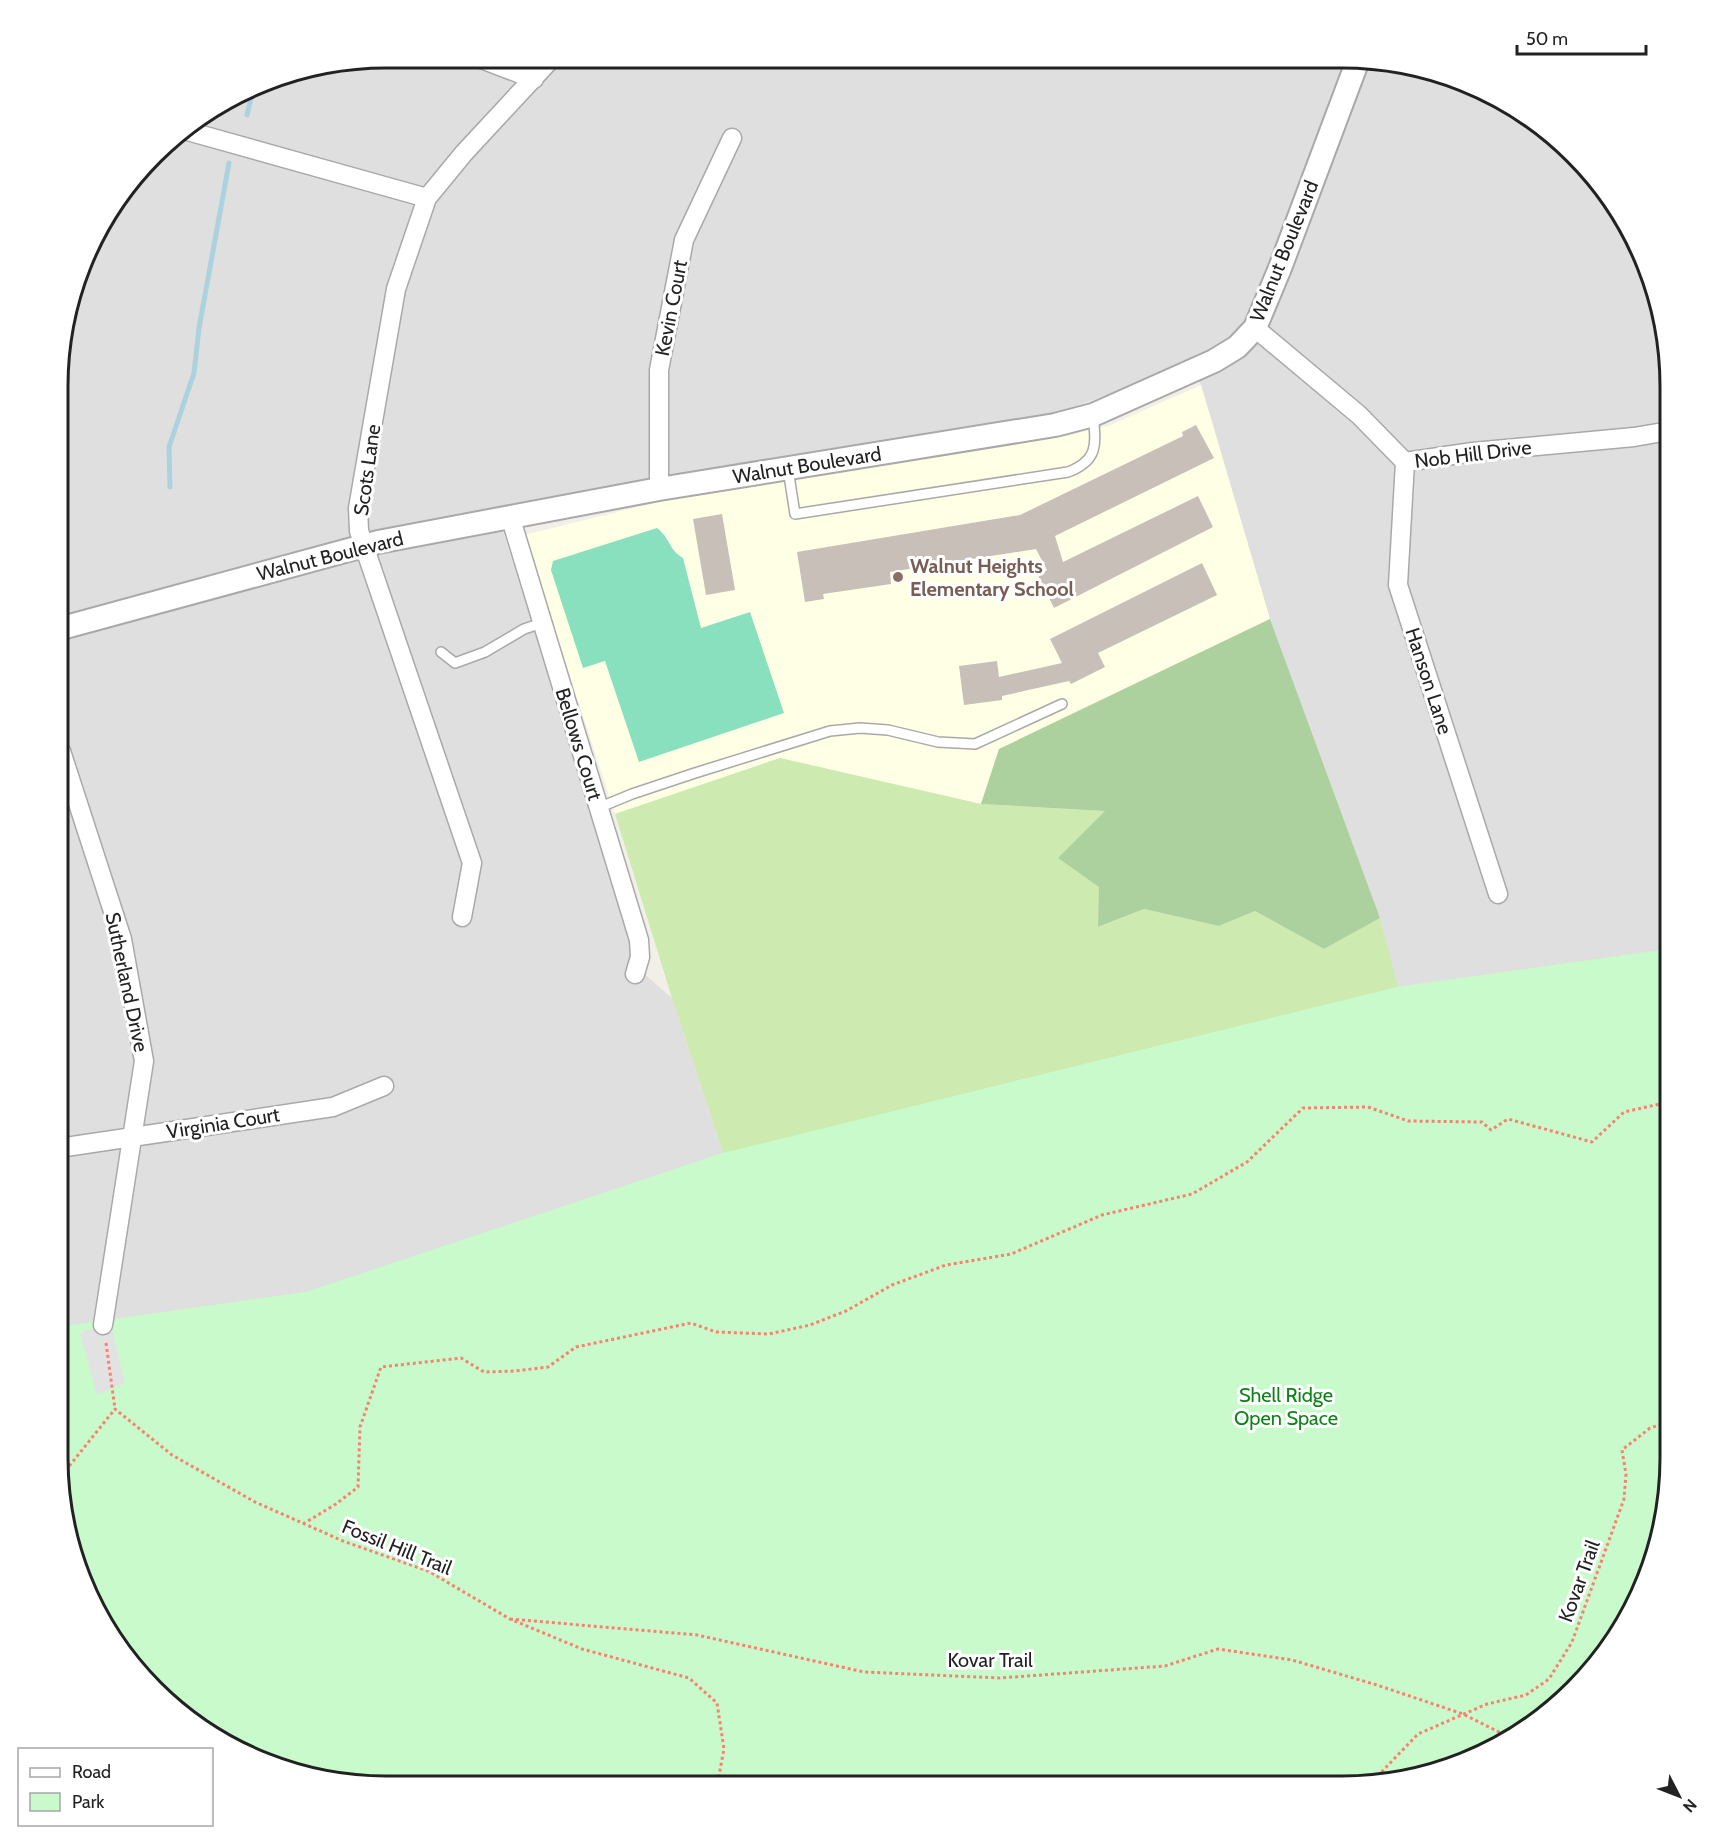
<svg xmlns="http://www.w3.org/2000/svg" width="1727" height="1844" viewBox="0 0 1727 1844" font-family="Cabin,sans-serif">
	<rect width="100%" height="100%" fill="#f2efe9"/>
	<path fill="#e0dfdf" d="M386,57L1384,60L1506,101L1558,139L1614,203L1653,281L1669,365V949L1397,987L1380,918L1270,619L1201,385L1191,364L1052,415L669,474L496,509L642,972L672,998L723,1153L306,1292L58,1327L63,322L101,222L169,138L280,75Z"/>
	<path fill="#ffffe5" d="M1201,385L1270,619L999,749L981,804L780,758L615,814L524,535L666,500L1061,437L1108,426Z"/>
	<path fill="#cdebb0" d="M780,758L981,804L1106,811L1099,887V927L1144,909L1219,926L1255,911L1324,949L1380,918L1398,987L1669,949V1479L1659,1544L1626,1622L1588,1675L1524,1731L1446,1770L1362,1786H408L354,1785L300,1776L222,1743L169,1705L113,1641L74,1563L58,1479V1327L306,1292L723,1153L672,998L615,814Z"/>
	<path fill="#add19e" d="M1270,619L1380,918L1324,949L1255,911L1219,926L1144,909L1098,927L1099,887L1058,858L1105,811L981,804L999,749Z"/>
	<path fill="#c8facc" d="M1669,949V1479L1659,1544L1626,1622L1588,1675L1524,1731L1446,1770L1362,1786H365L300,1776L222,1743L169,1705L113,1641L74,1563L58,1479V1327L306,1292L723,1153L1397,987Z"/>
	<path fill="#88e0be" d="M657,528C671,539 668,549 683,558L701,628L750,612L784,713L639,762L605,661L583,668L551,570L553,561Z"/>
	<path fill="#e2e2e2" d="M110,1322L125,1383L97,1394L80,1333Z"/>
	<g fill="none" stroke-linecap="round" stroke-linejoin="round">
		<path stroke="#aad3df" stroke-width="5" d="M247,115L253,90
			M170,487L169,447L194,373L199,328L229,163"/>
	</g>
	<path fill="#c7bfb8" d="M1196,425L1214,458L1055,536L1063,562L1198,496L1213,527L1054,608L1038,575L1047,570L1036,549L890,572L891,584L823,594L824,599L805,602L797,552L1020,515L1183,436L1182,432Z
		M722,514L735,590L706,595L693,519Z
		M1202,563L1217,595L1098,653L1105,667L1071,684L1069,681L1002,696V700L964,705L959,666L997,661L999,677L1062,663L1050,639Z"/>
	<g fill="none" stroke-linecap="round" stroke-linejoin="round">
		<defs>
			<path id="service" d="M788,469L795,514L1068,472C1099,460 1096,444 1093,415
				M441,652L455,663L485,652L524,629L542,623
				M598,808L632,794L695,773L830,731L860,728L888,730L938,742L975,744L1062,704"/>
			<path id="minor" d="M476,57L534,79
				M184,130L427,198
				M1255,328L1359,415L1405,462L1473,452L1634,437L1669,431
				M1405,462L1398,585L1498,894
				M659,489V370L684,240L732,138
				M510,516L639,940L640,957L635,974
				M61,751L122,939L144,1061L103,1325
				M462,917L472,863L359,531L358,508L396,289L427,198L464,153L553,57
				M59,1148L333,1107L384,1086"/>
			<path id="tertiary" d="M62,628L378,542L659,489L1055,425L1093,415L1214,361L1237,347L1255,328L1280,268L1358,60"/>
		</defs>
		<use href="#service" stroke="#a9a9a9" stroke-width="12"/>
		<use href="#minor" stroke="#a9a9a9" stroke-width="21"/>
		<use href="#tertiary" stroke="#a9a9a9" stroke-width="26"/>
		<path stroke="#fa8072" stroke-width="3" stroke-dasharray="3 3" stroke-linecap="butt" d="M106,1343L115,1409
			M58,1480L115,1409L172,1455L255,1502L343,1541L428,1571L510,1619L582,1649L689,1678L717,1703L724,1749L717,1786
			M303,1524L336,1504L358,1487L360,1427L381,1367L461,1358L484,1372L515,1371L548,1367L576,1347L691,1323L716,1332L769,1334L810,1325L846,1311L892,1285L946,1265L1011,1254L1102,1215L1192,1194L1247,1162L1303,1108L1368,1107L1408,1121L1482,1122L1491,1130L1508,1119L1592,1142L1624,1112L1669,1102
			M510,1619L697,1635L864,1672L1000,1678L1165,1666L1218,1649L1292,1660L1377,1685L1463,1714L1511,1738
			M1369,1785L1418,1734L1487,1704L1526,1695L1549,1679L1572,1642L1624,1499L1626,1474L1622,1450L1650,1428L1669,1422"/>
		<use href="#service" stroke="#fff" stroke-width="9"/>
		<use href="#minor" stroke="#fff" stroke-width="18"/>
		<use href="#tertiary" stroke="#fff" stroke-width="22"/>
	</g>
	<circle fill="#8d6e63" stroke="#fff" stroke-width="2" cx="898" cy="577" r="6"/>
	<g text-anchor="middle" dominant-baseline="central" stroke-width="6" stroke-linejoin="round" paint-order="stroke">
		<g font-size="20" fill="#222" stroke="#fff">
			<text transform="translate(1284 251) rotate(-68)">Walnut Boulevard</text>
			<text transform="translate(671 308) rotate(-79)">Kevin Court</text>
			<text transform="translate(1473 454) rotate(-7)">Nob Hill Drive</text>
			<text transform="translate(807 465) rotate(-9)">Walnut Boulevard</text>
			<text transform="translate(367 470) rotate(-82)">Scots Lane</text>
			<text transform="translate(330 556) rotate(-14)">Walnut Boulevard</text>
			<text transform="translate(1429 681) rotate(72)">Hanson Lane</text>
			<text transform="translate(579 744) rotate(73)">Bellows Court</text>
			<text transform="translate(127 982) rotate(78)">Sutherland Drive</text>
			<text transform="translate(223 1123) rotate(-9)">Virginia Court</text>
			<text transform="translate(397 1547) rotate(22)">Fossil Hill Trail</text>
			<text transform="translate(1579 1581) rotate(-70)">Kovar Trail</text>
			<text x="990" y="1660">Kovar Trail</text>
		</g>
		<g font-size="20" font-weight="bold" fill="#785e54" stroke="#fff" text-anchor="start">
			<text x="910" y="566">Walnut Heights<tspan x="910" dy="23">Elementary School</tspan></text>
		</g>
		<g font-size="20" fill="#0c8416" stroke="#fff">
			<text x="1286" y="1395">Shell Ridge<tspan x="1286" dy="23">Open Space</tspan></text>
		</g>
	</g>
	<path d="M0 0H1727V1844H0ZM386 68H1342A318 318 0 0 1 1660 386V1458A318 318 0 0 1 1342 1776H386A318 318 0 0 1 68 1458V386A318 318 0 0 1 386 68Z" fill="#fff" fill-rule="evenodd"/>
	<path fill="none" stroke="#222" stroke-width="3" d="M386 68H1342A318 318 0 0 1 1660 386V1458A318 318 0 0 1 1342 1776H386A318 318 0 0 1 68 1458V386A318 318 0 0 1 386 68Z"/>
	<rect x="18" y="1748" width="195" height="78" fill="#ffffff" stroke="#a7a7a7" stroke-width="1.5"/>
	<rect x="30" y="1768" width="30" height="9" fill="#ffffff" stroke="#a7a7a7" stroke-width="1.5"/>
	<text x="72" y="1778" font-size="18" fill="#222222">Road</text>
	<rect x="30" y="1793" width="30" height="18" fill="#c8facc" stroke="#a7a7a7" stroke-width="1.5"/>
	<text x="72" y="1808" font-size="18" fill="#222222">Park</text>
	<g transform="translate(1679 1796) rotate(132)" stroke="#ffffff" stroke-width="4.5" paint-order="stroke">
	<path d="M0-4.5L10 22L0 15L-10 22Z" fill="#222222"/>
	<text y="-9" font-size="16" font-weight="bold" text-anchor="middle" fill="#222222">N</text>
	</g>
	<path d="M1517 45v9h129v-9" fill="none" stroke="#222222" stroke-width="3"/>
	<text x="1526" y="45" font-size="18" fill="#222222" stroke="#ffffff" stroke-width="4.5" paint-order="stroke">50 m</text>
</svg>
